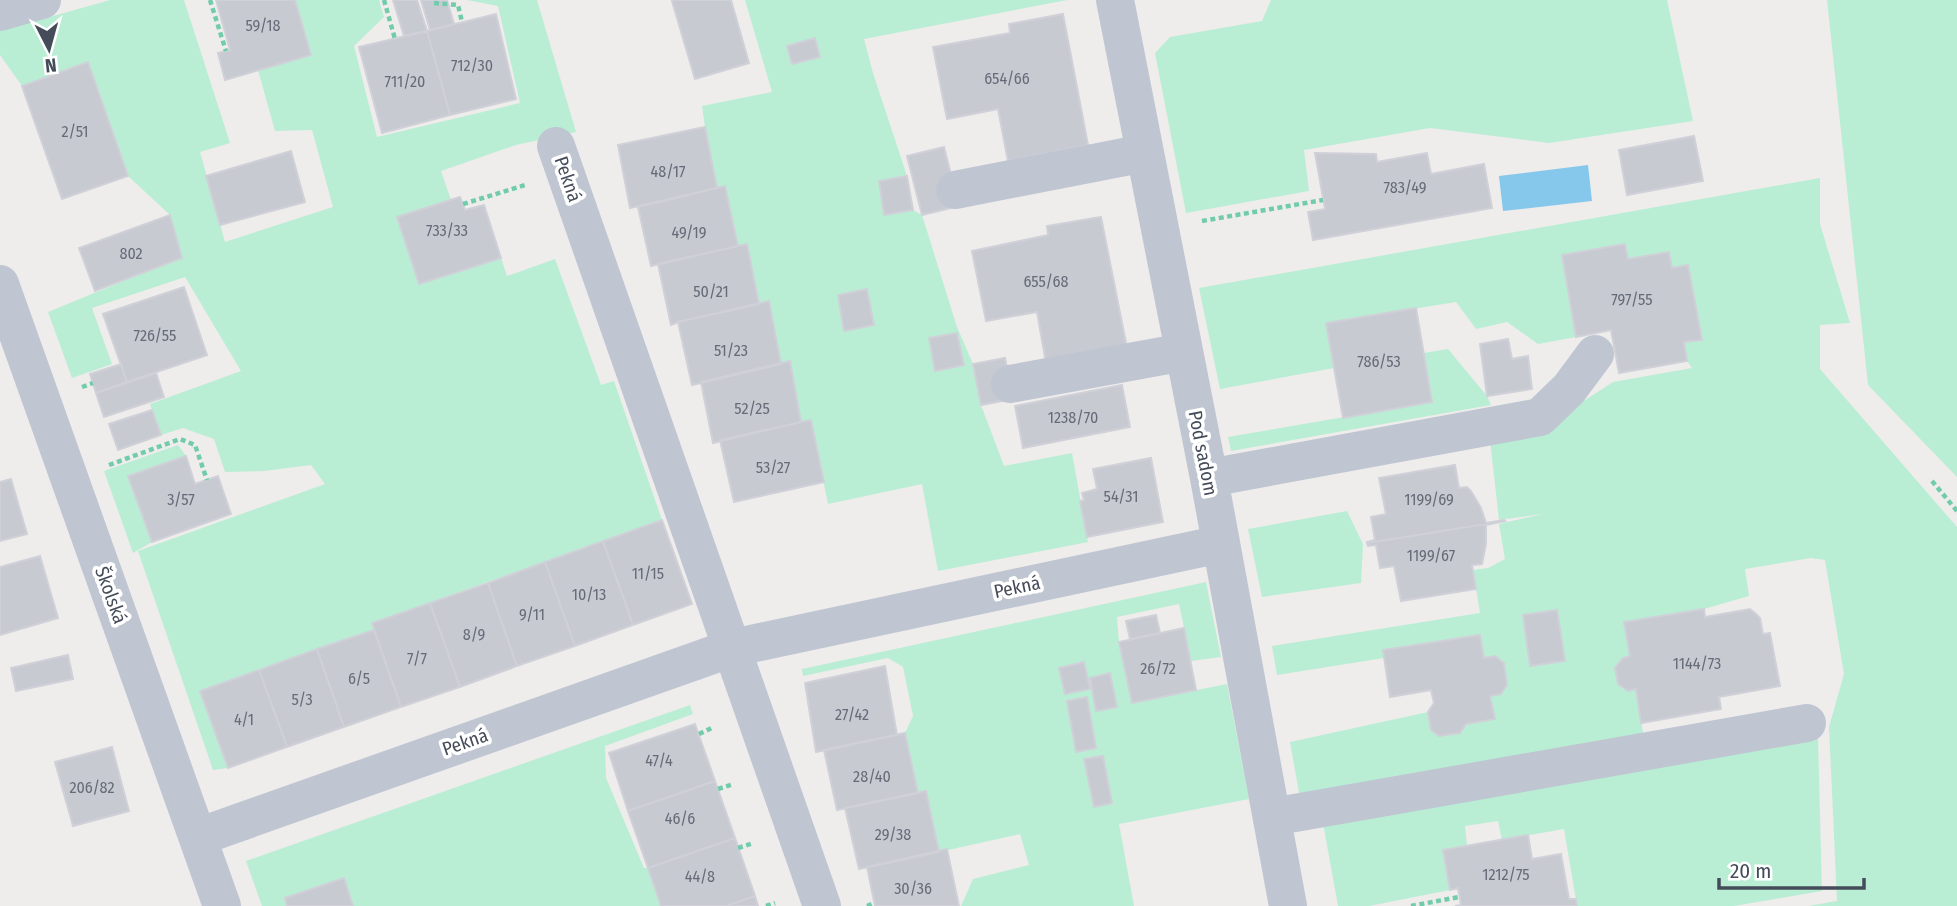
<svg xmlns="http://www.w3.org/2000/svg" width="1957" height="906" viewBox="0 0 1957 906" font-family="'Fira Sans Condensed',sans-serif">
	<rect width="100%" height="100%" fill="#efecec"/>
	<path fill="#b9eed5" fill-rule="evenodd" d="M110,0H184L230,143L200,152L225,242L333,207L312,130L275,131L258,70L295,0H379L384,17L354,46L377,137L520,103L498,6L467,0H537L576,132L516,145L441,171L451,200L397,218L419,284L501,258L507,276L555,259L601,385L614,381L662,520L372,623L374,630L201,691L228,768L213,770L138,551L325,484L311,465L264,471L225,472L214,439L183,428L161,435L150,404L241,371L185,277L92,308L112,364L72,378L48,312L182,257L170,215L128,176L88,62L22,86L0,55V31Z
		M745,0H1067L864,39L873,73L907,176L879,181L884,215L913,210L922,215L957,327L973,364L981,405L1004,466L1072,453L1088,542L938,571L922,484L828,504L811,420L801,422L790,361L781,364L769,302L759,304L747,245L738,246L725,187L717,188L705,127L702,106L772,92ZM815,39L820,56L793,64L788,45ZM867,289L844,330L838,295ZM957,333L963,365L935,371L929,338Z
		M1271,0H1667L1693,121L1549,143L1430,128L1304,150L1309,191L1186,213L1155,53L1170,37L1262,21Z
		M1827,0H1957V477L1868,385Z
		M1820,178V224L1850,323L1820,325V369L1957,527V906H1808L1837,901L1829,727L1844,674L1825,560L1811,558L1745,569L1749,596L1704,609L1624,622L1630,656L1623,658L1615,668L1618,683L1628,690L1636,689L1644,739L1300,798L1290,742L1428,712L1431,730L1439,736L1460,733L1466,724L1494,719L1490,696L1501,694L1507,685L1504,663L1495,656L1484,658L1480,635L1383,650L1384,658L1277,675L1272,646L1480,613L1473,570L1488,568L1505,559L1499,524L1543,514L1499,520L1490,440L1568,411L1613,382L1692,368L1687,361L1684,342L1702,340L1688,265L1672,268L1669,252L1628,259L1625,245L1576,337L1538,344L1507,322L1476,329L1456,302L1326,323L1334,368L1220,389L1199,288ZM1557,611L1565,661L1531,666L1523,616Z
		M1448,349L1487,396L1491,405L1231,451L1228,437L1432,402L1424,353Z
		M178,445L186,456L128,476L152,542L133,553L104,471Z
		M1347,511L1363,544L1361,583L1262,597L1248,529Z
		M1206,582L1221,657L1191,661L1179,604L1117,617L1119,642L1132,703L1227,684L1249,799L1119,824L1134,906H961L973,879L1029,865L1020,834L939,852L926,792L918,793L905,733L913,716L903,667L888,658L803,676L802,669ZM1084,663L1090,688L1065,694L1059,668ZM1087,697L1096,748L1076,752L1067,701ZM1103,756L1112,802L1094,807L1085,759Z
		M690,705L693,714L605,746L606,778L644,868H648L661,906H353L343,878L285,898L287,906H262L246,861Z
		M1818,737L1822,891L1734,906H1577L1564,829L1502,840L1498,821L1465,826L1467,846L1443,850L1450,890L1369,906H1338L1323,823Z"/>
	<path fill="#85c8eb" d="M1588,165L1592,201L1503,211L1499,176Z"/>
	<path fill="#c8cad2" stroke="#d0d1d8" stroke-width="2" d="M216,0H295L311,55L225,80L218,53L230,50Z
		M393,0H417L427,31L404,36Z
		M421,0H447L454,24L430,30Z
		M674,0H731L749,63L695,79L672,1Z
		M496,14L516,99L450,115L427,31Z
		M1063,14L1088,145L1008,161L998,109L947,119L933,47L1010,33L1009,24Z
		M427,31L450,115L382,133L359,47Z
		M815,38L820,57L792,64L787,46Z
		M88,62L128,176L62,199L22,86Z
		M705,127L717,188L630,208L618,145Z
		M1694,136L1703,181L1627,195L1619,150Z
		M944,147L959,206L922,215L907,156Z
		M291,151L305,202L220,225L206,176Z
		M1315,153L1376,154L1377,162L1427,153L1431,174L1484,164L1492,208L1313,240L1308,212L1325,209Z
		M907,176L913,210L884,215L879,181Z
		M725,186L738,246L651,266L638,207Z
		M460,197L465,210L484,205L501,258L419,284L397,217Z
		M170,215L182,258L95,291L79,248Z
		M1101,217L1127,348L1046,363L1037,312L986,321L972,251L1048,235L1047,226Z
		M747,244L759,304L678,322L671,325L658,264Z
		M1625,244L1628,259L1669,252L1672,268L1688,265L1702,340L1684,342L1687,361L1619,373L1611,330L1576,337L1562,255Z
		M184,287L207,355L127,382L103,314Z
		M867,289L874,325L844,331L838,295Z
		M769,301L781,364L692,385L678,322Z
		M1416,308L1432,402L1343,418L1326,323Z
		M957,333L964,365L935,371L929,338Z
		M1508,339L1512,359L1528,356L1532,389L1487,396L1480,344Z
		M1005,358L1013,399L981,405L973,364Z
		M790,361L801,422L713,443L701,382Z
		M121,364L127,382L96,393L90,374Z
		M156,373L164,397L104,417L96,393Z
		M1122,385L1130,427L1023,448L1015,406Z
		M152,410L161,435L118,450L109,424Z
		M811,420L824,482L734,502L720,440Z
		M186,456L195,484L218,476L231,514L152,542L128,476Z
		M1151,458L1163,522L1087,537L1080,501L1084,500L1082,493L1097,489L1093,469Z
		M1455,465L1459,488L1467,487L1471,491L1481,508L1486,523L1504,520L1505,521L1367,543V542L1375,540L1371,517L1386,514L1379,478Z
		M11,479L27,534L0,541V482Z
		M662,520L692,604L633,625L603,541Z
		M1505,521L1486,525V544L1482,564L1472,565L1476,589L1401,601L1394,566L1380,568L1376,545L1368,546L1367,543Z
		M603,541L633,625L575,646L545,562Z
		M40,556L58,618L0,635V567Z
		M545,562L575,646L517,666L488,583Z
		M488,583L517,666L460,687L430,603Z
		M430,603L460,687L401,707L372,623Z
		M1704,609L1705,617L1750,609L1756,614L1760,618L1763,634L1770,633L1780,686L1719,697L1721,709L1641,723L1636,689L1628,691L1618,684L1615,668L1623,658L1630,656L1624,622Z
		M1557,610L1565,661L1530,666L1523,615Z
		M1156,615L1160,633L1130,639L1126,621Z
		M1184,628L1196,690L1132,703L1119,642Z
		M374,630L401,707L344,727L317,649Z
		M1480,635L1484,658L1495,656L1504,663L1507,685L1501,694L1490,696L1495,719L1466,724L1460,733L1439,736L1431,730L1428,712L1434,703L1431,690L1390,697L1383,650Z
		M317,649L344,727L287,747L259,670Z
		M68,655L73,679L16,691L11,668Z
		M1084,662L1090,689L1065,694L1059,668Z
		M885,666L897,735L816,752L805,683Z
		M259,670L287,747L228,768L200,691Z
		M1110,673L1117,707L1096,711L1090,678Z
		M1087,697L1096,748L1076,752L1067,701Z
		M695,724L715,781L628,811L609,753Z
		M905,733L918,793L837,810L824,750Z
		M112,747L129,811L73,826L55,762Z
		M1103,756L1112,803L1094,807L1084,759Z
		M715,781L735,838L648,868L628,811Z
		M926,791L939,852L859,869L845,808Z
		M1528,835L1532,859L1561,854L1569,899H1576L1577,906H1455L1461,905L1458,888L1450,890L1443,850Z
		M735,838L755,896L726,906H661L648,868Z
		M947,849L959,906H875L867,867Z
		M344,878L353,906H287L285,898Z
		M755,896L758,906H726Z"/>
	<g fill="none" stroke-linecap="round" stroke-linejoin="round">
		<path stroke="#71ccac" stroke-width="4.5" stroke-dasharray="5 3.5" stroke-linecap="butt" d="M210,0L226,51
			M384,0L395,39
			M434,3L458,5L462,22
			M463,204L525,185
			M1202,221L1323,200
			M82,387L93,383
			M109,465L180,439L195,445L207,480
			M1932,481L1957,511
			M699,734L714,727
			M718,789L734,784
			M738,848L754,843
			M766,906L775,903
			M867,906L874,903
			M1411,906L1459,897"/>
		<path stroke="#bfc6d2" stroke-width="38" d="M1115,0L1209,478L1288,906
			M0,12L42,0
			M556,146L822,906
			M955,190L1145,153
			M0,284L222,906
			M1010,384L1184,352
			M1209,478L1540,417L1569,389L1595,354
			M1272,817L1807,723
			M198,837L732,648L1221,544"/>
	</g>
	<g text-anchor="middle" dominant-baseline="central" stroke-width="7" stroke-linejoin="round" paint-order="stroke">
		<g font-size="16" fill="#656c77">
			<text x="263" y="25">59/18</text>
			<text x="472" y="65">712/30</text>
			<text x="1007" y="78">654/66</text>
			<text x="405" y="81">711/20</text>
			<text x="75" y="131">2/51</text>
			<text x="668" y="171">48/17</text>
			<text x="1405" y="187">783/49</text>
			<text x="447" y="230">733/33</text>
			<text x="689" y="232">49/19</text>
			<text x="131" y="253">802</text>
			<text x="1046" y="281">655/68</text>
			<text x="711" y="291">50/21</text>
			<text x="1632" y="299">797/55</text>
			<text x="155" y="335">726/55</text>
			<text x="731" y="350">51/23</text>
			<text x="1379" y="361">786/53</text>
			<text x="752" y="408">52/25</text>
			<text x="1073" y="417">1238/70</text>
			<text x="773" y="467">53/27</text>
			<text x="1121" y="496">54/31</text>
			<text x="181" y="499">3/57</text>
			<text x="1429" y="499">1199/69</text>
			<text x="1431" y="555">1199/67</text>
			<text x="648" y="573">11/15</text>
			<text x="589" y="594">10/13</text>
			<text x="532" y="614">9/11</text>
			<text x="474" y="634">8/9</text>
			<text x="417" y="658">7/7</text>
			<text x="1697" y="663">1144/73</text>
			<text x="1158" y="668">26/72</text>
			<text x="359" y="678">6/5</text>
			<text x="302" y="699">5/3</text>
			<text x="852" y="714">27/42</text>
			<text x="244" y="719">4/1</text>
			<text x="659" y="760">47/4</text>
			<text x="872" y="776">28/40</text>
			<text x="92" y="787">206/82</text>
			<text x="680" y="818">46/6</text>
			<text x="893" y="834">29/38</text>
			<text x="1506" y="874">1212/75</text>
			<text x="700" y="876">44/8</text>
			<text x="913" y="888">30/36</text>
		</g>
		<g font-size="19" fill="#444c59" stroke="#fff">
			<text transform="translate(568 179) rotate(71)">Pekná</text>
			<text transform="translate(1203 453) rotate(79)">Pod sadom</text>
			<text transform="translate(1017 587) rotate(-12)">Pekná</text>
			<text transform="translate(111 595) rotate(70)">Školská</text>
			<text transform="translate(465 742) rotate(-19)">Pekná</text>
		</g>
	</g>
	<g transform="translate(49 49) rotate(174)" stroke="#ffffff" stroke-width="5" paint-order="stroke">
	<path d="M0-5L12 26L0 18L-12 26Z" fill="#444c59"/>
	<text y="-10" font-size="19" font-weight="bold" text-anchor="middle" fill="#444c59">N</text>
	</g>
	<path d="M1719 878v10h145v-10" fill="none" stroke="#444c59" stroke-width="3.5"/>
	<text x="1730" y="878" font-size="21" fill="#444c59" stroke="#ffffff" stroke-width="5" paint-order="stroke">20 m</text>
</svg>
